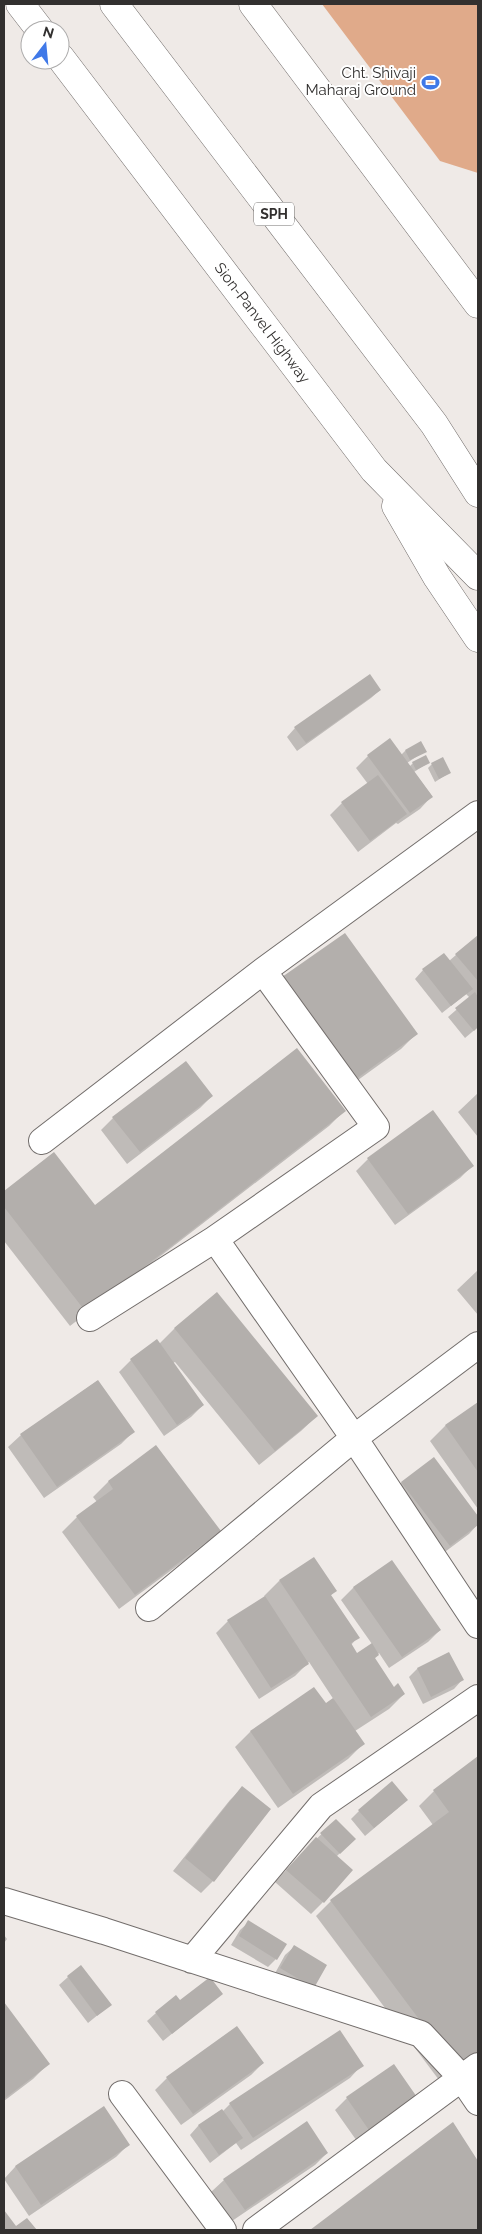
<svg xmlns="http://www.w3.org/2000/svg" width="482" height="2234" viewBox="0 0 482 2234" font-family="Raleway,sans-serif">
	<rect width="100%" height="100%" fill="#efeae7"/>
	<path fill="#e0aa8a" d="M322,4H478V173L440,161Z"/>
	<path fill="#0003" d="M380,690L371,698L297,751L287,737L295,728Z
		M405,751H425L407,763L410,766L413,763H428L414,772L432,796L420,809L398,824L396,823L358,852L330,815L342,803L368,784L356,768L368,756L401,755Z
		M432,764L449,773L435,782L428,768Z
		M478,936V1027L465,1038L448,1017L470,998L466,994L442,1013L415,979L423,970L449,961Z
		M268,993L416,1034L401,1049L340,1093Z
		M478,1093V1137L458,1112Z
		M212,1096L200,1108L127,1164L101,1130L113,1118Z
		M344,1111L329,1126L70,1326L4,1241V1193L54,1154L94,1206Z
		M368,1159L472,1166L460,1178L395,1225L356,1171Z
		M478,1270V1315L457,1290Z
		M217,1294L317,1416L301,1431L259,1465L175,1362L173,1363L203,1405L191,1417L164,1436L119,1372L131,1360L159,1344L174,1329Z
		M97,1381L133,1432L121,1444L44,1498L8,1447L21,1435Z
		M478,1403V1509L430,1441L445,1426Z
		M156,1447L219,1531L204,1546L119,1609L62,1532L77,1517L97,1502L93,1497L108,1482Z
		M434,1459L478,1518V1524L469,1534L438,1557L390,1495L402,1482Z
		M392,1562L440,1630L428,1642L389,1668L379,1653L374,1659L393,1688L404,1694L389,1709L355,1731L363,1744L348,1759L278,1808L235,1747L250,1732L314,1688L326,1705L334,1700L309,1662L295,1676L259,1699L216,1633L228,1621L265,1597L264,1596L279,1581L335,1591L330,1596L358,1637L351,1645L357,1655L372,1644L341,1600L353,1588Z
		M448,1653L462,1680L454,1689L423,1704L409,1677L417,1669Z
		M478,1758V2063L445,2088L316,1916L331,1901L433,1825L419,1806L434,1791Z
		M242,1788L213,1881L201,1893L173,1871L230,1800Z
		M398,1808L365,1836L351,1819L359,1811Z
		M336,1820L354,1839L336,1857L323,1902L311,1914L275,1882L304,1851Z
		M249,1922L276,1959L268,1967L231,1945L240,1930Z
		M4,1935L7,1939L4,1943Z
		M294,1947L313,1987L273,1977L285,1955Z
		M68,1977L110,2005L88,2023L59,1985Z
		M221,1994L163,2041L147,2021L156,2013L180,2002Z
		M4,2005L48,2064L33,2079L4,2101Z
		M263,2063L251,2075L181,2125L155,2090L167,2078Z
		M362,2065L350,2078L241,2150L236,2143L210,2163L190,2135L198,2126L221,2110L222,2112L230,2104Z
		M347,2098L418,2100L359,2144L335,2110Z
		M103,2108L128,2145L116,2157L29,2216L4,2179L15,2167Z
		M453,2124L478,2163V2230H312Z
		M327,2153L315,2165L232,2221L211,2192L224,2180Z"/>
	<path fill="#b3afac" d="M370,674L381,690L306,743L294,727Z
		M390,738L433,797L410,813L367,755Z
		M421,741L427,752L410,760L405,750Z
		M426,755L430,763L416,770L412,762Z
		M443,757L451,773L439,779L431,763Z
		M378,775L407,814L370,841L341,802Z
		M345,933L418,1034L356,1079L282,977Z
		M478,935V981L455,954Z
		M444,953L473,989L451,1006L422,969Z
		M475,992L478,997V1027L474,1031L455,1008Z
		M297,1048L346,1111L86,1312L4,1207V1191L54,1152L95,1205Z
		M186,1061L213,1096L140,1152L112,1117Z
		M433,1110L474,1166L408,1214L367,1158Z
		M217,1292L318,1416L275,1451L174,1328Z
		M157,1339L204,1405L177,1425L130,1359Z
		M98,1380L135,1432L57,1487L20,1434Z
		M478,1402V1472L445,1425Z
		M156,1445L221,1531L135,1595L76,1516L113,1489L108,1481Z
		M434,1457L478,1516V1525L450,1546L401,1482Z
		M314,1557L337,1591L331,1595L360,1638L351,1643L357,1653L372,1643L379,1655L375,1658L394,1687L398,1683L405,1694L371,1717L279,1580Z
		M392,1560L441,1630L402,1657L353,1587Z
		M265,1596L309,1664L271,1688L227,1620Z
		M449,1652L464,1680L431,1697L417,1668Z
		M314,1687L326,1703L333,1698L365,1744L293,1794L250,1731Z
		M478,1756V2060L460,2074L330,1900L449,1812L433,1790Z
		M392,1781L408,1800L374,1828L358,1810Z
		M242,1786L271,1809L214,1882L185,1858Z
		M336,1819L356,1839L340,1854L320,1833Z
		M316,1837L353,1870L324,1903L286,1870Z
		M248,1920L287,1944L277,1960L239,1936Z
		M294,1945L327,1965L314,1988L280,1968Z
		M81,1965L112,2005L97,2016L67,1976Z
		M210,1977L223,1994L172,2034L155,2012L176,1995L180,2000Z
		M4,2002L50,2064L4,2099Z
		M237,2026L264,2063L193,2114L166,2077Z
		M340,2030L364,2066L253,2138L229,2103Z
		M394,2064L419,2100L371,2133L346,2097Z
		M104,2106L130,2145L41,2205L15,2166Z
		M222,2109L243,2138L219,2155L198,2125Z
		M307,2121L328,2153L245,2210L223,2179Z
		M453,2122L478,2161V2230H310Z
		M4,2210L16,2226L27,2218L37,2230H4Z"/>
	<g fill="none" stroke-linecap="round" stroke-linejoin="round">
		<defs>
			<path id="minor" d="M263,971L376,1127L215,1239L354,1438L478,1625
				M42,1141L263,971L478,814
				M90,1318L215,1239
				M149,1608L354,1438L478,1345
				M4,1901L104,1931L421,2034L461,2077L478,2102
				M192,1960L321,1806L478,1698
				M122,2094L223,2230
				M256,2230L478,2066"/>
			<path id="tertiary" d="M253,4L478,304"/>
			<g id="motorway">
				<path d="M20,4L40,30"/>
				<path d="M114,4L434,424L478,493"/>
				<path id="s1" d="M60,57L374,470L478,576"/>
				<path d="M396,506L437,577L478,638"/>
			</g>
		</defs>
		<use href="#minor" stroke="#726d6b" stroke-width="28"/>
		<use href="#tertiary" stroke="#726d6b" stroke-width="29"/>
		<use href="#motorway" stroke="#726d6b" stroke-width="29"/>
		<use href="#minor" stroke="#fff" stroke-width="26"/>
		<use href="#tertiary" stroke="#fff" stroke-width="28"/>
		<use href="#motorway" stroke="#fff" stroke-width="28"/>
	</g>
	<defs>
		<symbol id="stadium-bare" viewBox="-9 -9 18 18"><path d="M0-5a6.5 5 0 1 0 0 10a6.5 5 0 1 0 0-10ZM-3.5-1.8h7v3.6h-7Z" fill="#4079e8" stroke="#fff" stroke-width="2.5" paint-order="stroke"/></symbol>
	</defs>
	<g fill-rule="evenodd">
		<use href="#stadium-bare" x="418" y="70" width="25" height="25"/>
	</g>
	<g text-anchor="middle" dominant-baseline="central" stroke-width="4" stroke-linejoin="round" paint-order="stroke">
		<rect fill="#fff" stroke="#706e6d" stroke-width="1" x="254" y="202.5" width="40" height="23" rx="4"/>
		<g font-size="14" font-weight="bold" fill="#32302f">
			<text x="274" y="214">SPH</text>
		</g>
		<g font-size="15" fill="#32302f" stroke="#fff" text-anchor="end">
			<text x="416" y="73">Cht. Shivaji<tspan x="416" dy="17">Maharaj Ground</tspan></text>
		</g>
		<g font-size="15" fill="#32302f" stroke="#fff">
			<text stroke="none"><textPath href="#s1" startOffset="334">Sion-Panvel Highway</textPath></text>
		</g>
	</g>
	<rect width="482" height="2234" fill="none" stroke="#32302f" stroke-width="10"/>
	<g transform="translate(45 45) rotate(16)"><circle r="24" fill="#ffffff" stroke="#adacac"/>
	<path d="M0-4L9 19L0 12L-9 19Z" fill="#4079e8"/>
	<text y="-8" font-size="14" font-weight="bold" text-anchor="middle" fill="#32302f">N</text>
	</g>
</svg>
